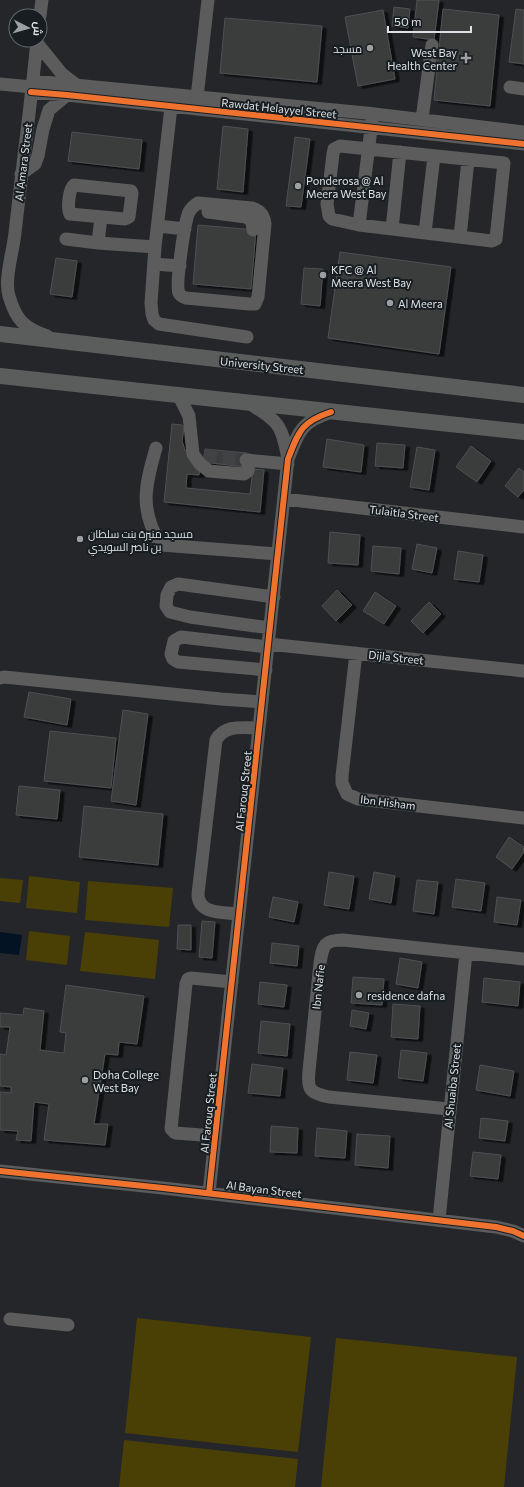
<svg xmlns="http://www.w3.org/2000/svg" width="524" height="1487" viewBox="0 0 524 1487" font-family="Commissioner,Cairo,sans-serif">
	<defs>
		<filter id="shadow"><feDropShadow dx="4.5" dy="2.5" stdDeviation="0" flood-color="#0009"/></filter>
	</defs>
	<rect width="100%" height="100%" fill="#242629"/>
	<path fill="#4a4006" d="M29,876L80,882L77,913L26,908Z
		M0,878L23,880L20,903L0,901Z
		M88,881L173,888L169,927L85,920Z
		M29,931L70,936L67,965L26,960Z
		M85,932L159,940L155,979L80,971Z
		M137,1318L311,1337L298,1452L125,1433Z
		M336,1338L517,1357L504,1487H321Z
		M124,1440L298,1459L295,1487H119Z"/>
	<path fill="#031324" d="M0,932L22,935L19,955L0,953Z"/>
	<path fill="#3a3c3e" stroke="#4e5053" filter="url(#shadow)" d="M417,0H439L434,40L413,37Z
		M394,7L410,9L408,28L392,26Z
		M443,9L499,15L490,106L434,100Z
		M516,9L524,10V64L509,62Z
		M383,10L395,79L358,86L345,17Z
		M225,18L322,26L317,82L220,73Z
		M223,126L248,129L243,192L217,189Z
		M72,132L142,140L139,169L68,161Z
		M295,137L310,139L301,207L286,206Z
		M198,225L256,230L251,289L193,284Z
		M340,252L451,267L439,354L328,338Z
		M56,258L77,261L72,297L50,294Z
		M304,268L323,269L320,306L301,304Z
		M172,424L182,425L184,428L182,441L185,450L200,468L199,475L187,474L186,488L250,494L253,469L264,470L260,512L164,502Z
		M327,439L364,445L361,472L323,467Z
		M377,443L405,445L403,468L375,466Z
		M471,446L491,461L477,482L456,467Z
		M417,447L435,450L429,490L410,487Z
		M205,449L247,453L245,467L203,462Z
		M519,468L524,472V490L518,497L505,486Z
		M330,532L360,535L358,565L328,563Z
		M417,544L437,548L432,573L412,569Z
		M373,546L401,548L399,574L371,571Z
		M458,551L483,555L479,582L454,579Z
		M337,590L352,605L336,621L322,606Z
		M375,592L396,606L384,624L363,611Z
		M429,602L441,614L423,633L411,621Z
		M29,692L71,699L67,725L24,717Z
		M123,710L148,714L136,805L111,801Z
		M50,731L116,738L111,788L44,781Z
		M19,786L60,790L57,819L16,815Z
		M84,806L163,814L158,865L79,857Z
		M509,837L524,847V852L512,869L496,857Z
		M329,872L354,876L349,909L324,905Z
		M374,872L395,876L391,903L369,899Z
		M456,879L485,883L481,911L452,907Z
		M417,880L438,882L434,914L413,911Z
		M273,897L298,902L294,922L269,917Z
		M497,897L521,900L517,925L494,922Z
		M202,921L215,922L212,958L199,957Z
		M178,925H191V950L177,949Z
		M272,943L299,946L297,966L270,963Z
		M400,958L422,962L418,988L396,984Z
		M353,977L384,979L382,1005L351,1003Z
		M484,978L520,982L518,1006L482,1002Z
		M260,982L287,985L284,1007L258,1004Z
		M66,985L144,996L137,1044L119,1042L118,1055L105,1054L94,1124H108L105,1145L44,1140L49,1104L34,1102L31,1141L16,1140L18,1131L0,1130V1092L11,1093V1087L0,1086V1054L6,1055L10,1027H0V1013L23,1015L24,1008L44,1011L40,1050L64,1053L66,1033L60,1032Z
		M393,1004L420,1006L418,1039L391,1037Z
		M352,1010L369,1013L366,1029L350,1026Z
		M261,1021L290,1024L287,1056L258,1053Z
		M401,1050L427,1053L423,1081L398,1078Z
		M350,1052L377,1055L373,1083L347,1080Z
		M252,1064L283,1068L280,1096L248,1093Z
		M480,1065L514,1071L510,1096L476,1090Z
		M481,1118L508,1121L505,1141L479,1138Z
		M271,1126L298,1128L297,1153L270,1152Z
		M317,1128L347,1131L345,1158L315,1156Z
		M357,1134L390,1136L388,1168L355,1165Z
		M473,1152L501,1155L498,1179L470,1176Z"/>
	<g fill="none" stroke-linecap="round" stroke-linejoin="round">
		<path stroke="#404245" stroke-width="13" stroke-dasharray="13 6" stroke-linecap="butt" d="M204,455L246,460"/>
		<path stroke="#5b5c5b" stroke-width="13" d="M40,16L42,0
			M37,40C31,104 22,169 15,233C13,252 4,279 9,296C16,320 24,328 47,336
			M37,43L62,74L75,84
			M33,81L366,113L524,132
			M0,84L32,87
			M510,87L524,89
			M31,92L67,95L524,144
			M172,98L155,247L151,303L152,314L154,320L159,324L247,337
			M196,106L208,0
			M422,119L432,45
			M340,146L504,163L496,239L492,241L359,225L332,219L329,216L327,204L333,154L334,149Z
			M21,174L35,164L38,156L43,129L49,110L67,95
			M74,185L131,191L132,193L129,217L125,219L70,214C67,208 69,189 74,185Z
			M198,203L252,208C261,211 264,215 265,224L258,297L255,304H249L186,298C183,297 180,296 179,293C175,285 185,220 189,212C191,208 195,205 198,203Z
			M208,212L246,217L252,221L253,230
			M359,225L372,121
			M158,226L185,229
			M392,229L400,152
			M425,233L434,156
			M460,237L468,160
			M66,239L98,243L155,247
			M98,243L101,217
			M154,264L180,266
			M179,396L189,416L193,454L200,464L209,471L244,474L248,471L249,460
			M249,403C279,423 281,422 288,459
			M156,448C145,486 139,510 161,545L278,554
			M246,460L288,464
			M284,499L524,527
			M270,628L190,617L170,612L166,606L167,595L171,587L178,584L274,597
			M268,644L524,671
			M356,653L342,776V783L347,794L358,799L524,818
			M266,670L178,662L173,659L171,654L174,641L181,637L268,647
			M0,678L4,677L221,699L262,702
			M239,914C224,912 198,915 198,894L216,740C225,724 243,728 259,728
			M449,1109L329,1097C310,1093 307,1090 309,1071L320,963C323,945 324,940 343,940L524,959
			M215,1136L175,1133L171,1129L186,984L188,979L191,978L232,982
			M0,1171L163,1188L496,1227L513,1231L524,1236
			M209,1193L288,459C299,431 301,422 331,412
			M439,1220L466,953
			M10,1319L68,1325"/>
		<path stroke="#5b5c5c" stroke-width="16" d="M0,334L524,395
			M0,376L524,432"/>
		<defs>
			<path id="cycleway" d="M31,92L67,95L524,144
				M0,1171L163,1188L496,1227L513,1231L524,1236
				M209,1193L288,459C299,431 301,422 331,412"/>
		</defs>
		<use href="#cycleway" stroke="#181d22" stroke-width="8"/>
		<use href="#cycleway" stroke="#ef722f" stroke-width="6"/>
	</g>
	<g fill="#9ca0a3" stroke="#181d22" stroke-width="1.5">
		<circle cx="370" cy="48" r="4"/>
		<path d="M464 52h4v4h4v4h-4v4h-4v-4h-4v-4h4z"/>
		<circle cx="298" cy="186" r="4"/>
		<circle cx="323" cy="275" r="4"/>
		<circle cx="390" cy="303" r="4"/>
		<circle cx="80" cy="539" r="4"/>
		<circle cx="359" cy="995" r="4"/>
		<circle cx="85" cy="1080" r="4"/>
	</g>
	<g text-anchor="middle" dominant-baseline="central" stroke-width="4" stroke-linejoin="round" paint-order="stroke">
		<g font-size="11" fill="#dde1e5" stroke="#181d22" text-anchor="start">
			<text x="362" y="48" text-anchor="end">مسجد</text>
			<text x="457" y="52" text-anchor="end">West Bay<tspan x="457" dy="13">Health Center</tspan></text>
			<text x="306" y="180">Ponderosa @ Al<tspan x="306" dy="13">Meera West Bay</tspan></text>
			<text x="331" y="269">KFC @ Al<tspan x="331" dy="13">Meera West Bay</tspan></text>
			<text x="398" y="303">Al Meera</text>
			<text x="88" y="533">مسجد منيرة بنت سلطان<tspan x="88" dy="13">بن ناصر السويدي</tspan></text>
			<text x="367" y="995">residence dafna</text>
			<text x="93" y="1074">Doha College<tspan x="93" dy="13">West Bay</tspan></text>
		</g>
		<g font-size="11" fill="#dde1e5" stroke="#181d22">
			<text transform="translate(279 108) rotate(6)">Rawdat Helayyel Street</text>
			<text transform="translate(23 162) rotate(-83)">Al Amara Street</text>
			<text transform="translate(262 365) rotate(6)">University Street</text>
			<text transform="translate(404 513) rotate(7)">Tulaitla Street</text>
			<text transform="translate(396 657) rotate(6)">Dijla Street</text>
			<text transform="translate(243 791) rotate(-84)">Al Farouq Street</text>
			<text transform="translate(388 802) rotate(7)">Ibn Hisham</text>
			<text transform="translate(318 987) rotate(-84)">Ibn Nafie</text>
			<text transform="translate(452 1086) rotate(-84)">Al Shuaiba Street</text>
			<text transform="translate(208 1113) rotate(-84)">Al Farouq Street</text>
			<text transform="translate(264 1189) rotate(7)">Al Bayan Street</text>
		</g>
	</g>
	<g transform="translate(28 28) rotate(96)"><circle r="19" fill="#181d22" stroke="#676b70"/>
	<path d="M0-3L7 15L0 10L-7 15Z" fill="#9ca0a3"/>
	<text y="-6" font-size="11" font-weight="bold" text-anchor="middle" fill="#dde1e5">ش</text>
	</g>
	<path d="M388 26v6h83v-6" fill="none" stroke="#dde1e5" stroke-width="2"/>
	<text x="394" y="26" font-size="12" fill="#dde1e5" stroke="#181d22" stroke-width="3" paint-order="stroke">50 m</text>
</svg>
